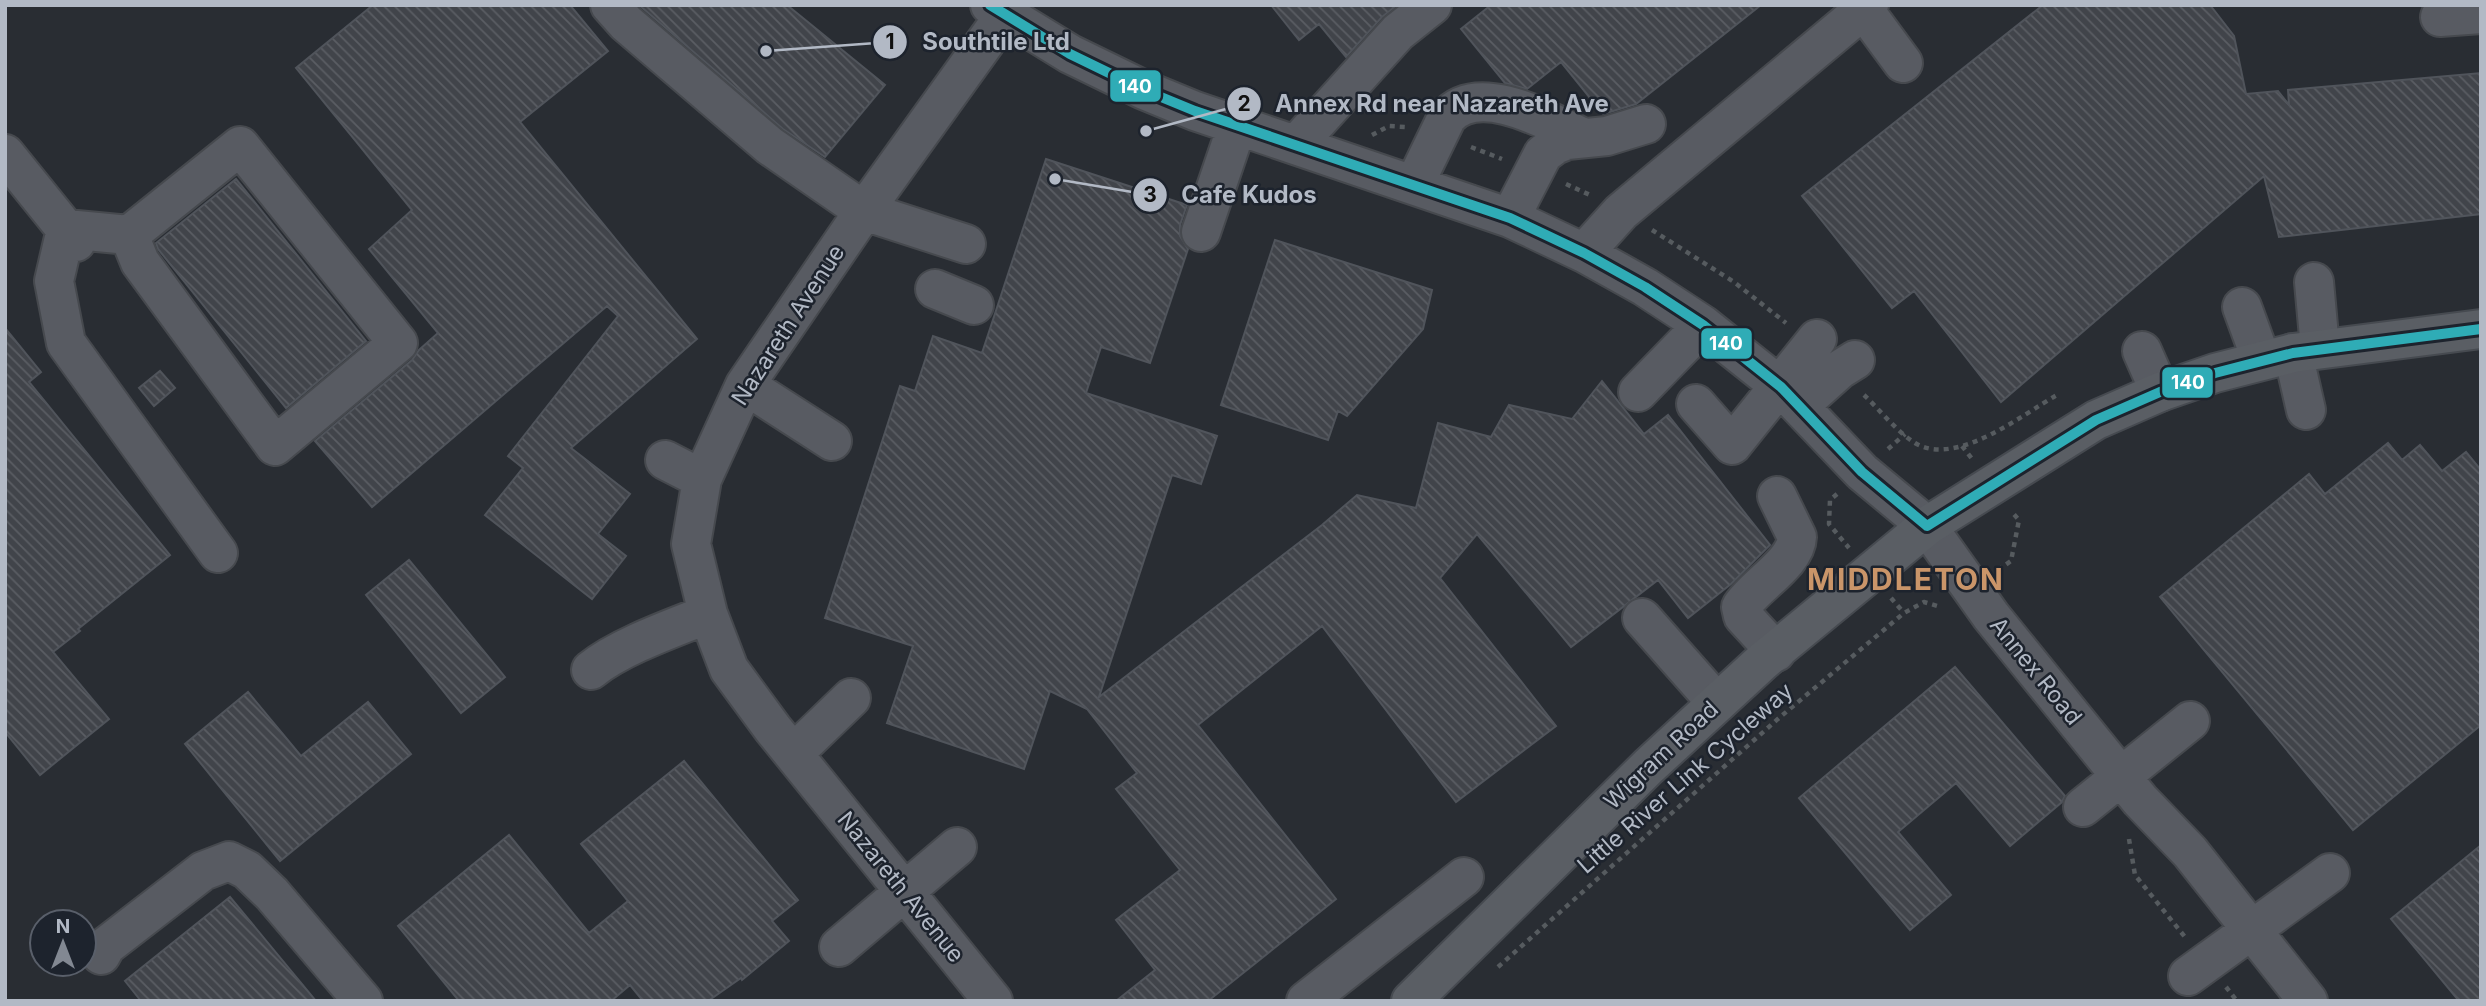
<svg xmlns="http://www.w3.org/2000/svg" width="2486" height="1006" viewBox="0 0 2486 1006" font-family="Inter,sans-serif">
	<defs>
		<pattern id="building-back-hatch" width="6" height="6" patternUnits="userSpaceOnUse" patternTransform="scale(1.75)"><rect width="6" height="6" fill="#41444a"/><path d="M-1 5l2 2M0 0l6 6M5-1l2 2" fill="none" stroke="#5a5d63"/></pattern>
	</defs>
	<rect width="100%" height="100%" fill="#292d33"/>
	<path fill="url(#building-back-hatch)" stroke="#50545b" stroke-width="2" d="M373,5H570L608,51L520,122L697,339L571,448L630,494L598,534L626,556L592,599L485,515L523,468L508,456L618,316L607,306L372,507L315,441L412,360L419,350L438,333L369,249L412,210L296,68Z
		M639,5H787L885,85L825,157L783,129Z
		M1271,5H1397L1382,17L1346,57L1319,24L1299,40Z
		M1491,5H1761L1636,104L1603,114L1561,62L1527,89L1505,83L1461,29Z
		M2043,5H2210L2234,36L2246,94L2278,91L2289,105L2288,90L2481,73V214L2279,237L2264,176L2001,402L1914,291L1892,308L1802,196Z
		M1046,159L1187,205L1180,225V236L1188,249L1150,363L1101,347L1086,393L1217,436L1201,484L1172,475L1099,697L1322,525L1357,495L1416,508L1438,423L1491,437L1509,405L1572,419L1602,381L1644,434L1668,415L1770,545L1731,584L1688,618L1658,580L1571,647L1477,534L1440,578L1556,726L1456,802L1322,626L1198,725L1336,899L1208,1001H1116L1155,970L1116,920L1180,870L1116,789L1137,773L1087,709L1050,691L1024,769L887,723L913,646L825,618L900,386L915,391L933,336L982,353Z
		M236,179L366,341L286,408L158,249L156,243Z
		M1275,240L1432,290L1423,329L1347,416L1338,411L1328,440L1221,405Z
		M5,328L41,372L29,382L170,555L78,629L80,631L53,652L109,719L40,775L5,732Z
		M160,371L175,388L154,406L139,388Z
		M2388,443L2402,460L2420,445L2442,471L2466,452L2481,470V725L2353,830L2160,597L2309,474L2325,494Z
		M409,560L505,677L461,713L366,595Z
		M1955,667L2065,796L2062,802L2010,846L1956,783L1898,832L1951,895L1910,930L1799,798Z
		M248,692L301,756L368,702L411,754L280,861L185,744Z
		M684,761L798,900L772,921L789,941L742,980L741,978L708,1001H643L630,985L611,1001H459L398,926L509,835L589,933L628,901L581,844Z
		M2481,845V1001H2459L2391,919Z
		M230,897L316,1001H141L125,981Z"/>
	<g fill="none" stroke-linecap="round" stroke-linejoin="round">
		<defs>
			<path id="minor" d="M610,5L626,23L770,146L864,211L966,244
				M990,5L1070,54L1144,90L1195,111L1510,218L1584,253L1645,287L1703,325L1781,387L1862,472L1927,526L1991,616L2140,800L2190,852L2308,1001
				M1864,10L1903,63
				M2440,17L2481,14
				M1296,145L1398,32L1432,5
				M5,154L76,242
				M1414,185L1447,117C1479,80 1550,122 1584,138
				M1510,218L1543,154L1555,145L1567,140L1607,136L1646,124
				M1201,232L1237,126
				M129,235L240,146L398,343L275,446L140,262L129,235L66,229L54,281L66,343L218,553
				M1584,253L1621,212L1869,5
				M2314,282L2320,348
				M935,289L974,305
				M2242,307L2261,359
				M2142,351L2160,392
				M2293,353L2306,410
				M745,385L832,441
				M1638,392L1703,325
				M1696,404L1732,445L1817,339
				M1800,405L1839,370L1855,360
				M665,460L702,479
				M1642,618L1717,703
				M1776,652L1743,616L1741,607C1755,585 1796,563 1797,537L1777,496
				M591,670C619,647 673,628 708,614
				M794,753L851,698
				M2083,807L2190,721
				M839,947L957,847
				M101,955L106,946L203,871L229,861L247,870L272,894L363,1001
				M2188,976L2330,873
				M993,1001L773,729L729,669L708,614L691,544L702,479L745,385L864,211L1004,16
				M1306,1001L1464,877"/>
			<path id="major" d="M1411,1001L1649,766L1763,661L1927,526L2096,420L2160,392L2215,373L2293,353L2481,329"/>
		</defs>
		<use href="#minor" stroke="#46494e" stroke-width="42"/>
		<use href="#major" stroke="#464a50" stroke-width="42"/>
		<path stroke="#565b5f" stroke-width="4.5" stroke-dasharray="5 5" stroke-linecap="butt" d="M1372,135L1389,126L1406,127
			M1471,147L1502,159
			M1566,184L1590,195
			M1652,230L1734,282L1786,323
			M1864,395C1880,410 1896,431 1915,443C1956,468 2023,414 2057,395
			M1962,446L1973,460
			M1888,449L1905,434
			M1837,494L1830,500L1829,524L1849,548
			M1998,570L2011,561L2019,520L2012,512
			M1891,598L1904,613
			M2129,839L2135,875L2185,937
			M1498,967L1779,718L1904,613L1924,602L1941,607
			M2226,987L2237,1001"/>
		<use href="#minor" stroke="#585b62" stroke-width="38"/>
		<use href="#major" stroke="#5a5e64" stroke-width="38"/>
		<defs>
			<path id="bus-1" d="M990,5L1070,54L1144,90L1195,111L1510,218L1584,253L1645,287L1703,325L1781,387L1862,472L1927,526
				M1927,526L2096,420L2160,392L2215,373L2293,353L2481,329"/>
		</defs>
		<use href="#bus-1" stroke="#1d232d" stroke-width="16"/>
		<use href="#bus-1" stroke="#2facb6" stroke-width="10"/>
	</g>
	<g text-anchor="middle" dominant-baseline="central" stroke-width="5" stroke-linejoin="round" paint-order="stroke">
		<g font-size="23" fill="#b2b9c5" stroke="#1d232d">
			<text transform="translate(788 325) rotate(-57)">Nazareth Avenue</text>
			<text transform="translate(2036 671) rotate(51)">Annex Road</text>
			<text transform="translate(1661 755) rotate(-43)">Wigram Road</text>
			<text transform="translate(1685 778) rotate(-41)">Little River Link Cycleway</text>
			<text transform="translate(901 887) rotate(51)">Nazareth Avenue</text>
		</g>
		<g font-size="30" font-weight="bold" letter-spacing="2" fill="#ca9569" stroke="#1d232d">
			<text x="1906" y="579">MIDDLETON</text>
		</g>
	</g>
	<path fill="none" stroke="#b2b9c5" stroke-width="2.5" d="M766 51L890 42M1146 131L1244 104M1055 179L1150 195"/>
	<g fill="#b2b9c5" stroke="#1d232d" stroke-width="2.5">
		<circle cx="766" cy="51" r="7"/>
		<circle cx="1146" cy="131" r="7"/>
		<circle cx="1055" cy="179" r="7"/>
		<circle cx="890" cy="42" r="18"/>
		<circle cx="1244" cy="104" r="18"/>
		<circle cx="1150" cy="195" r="18"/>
	</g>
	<g font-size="21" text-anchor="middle" font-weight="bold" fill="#111">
		<text x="890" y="49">1</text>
		<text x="1244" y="111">2</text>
		<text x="1150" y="202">3</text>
	</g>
	<g font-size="24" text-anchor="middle" font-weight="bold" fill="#b2b9c5" stroke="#1d232d" stroke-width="5" stroke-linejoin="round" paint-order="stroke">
		<text x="996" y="50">Southtile Ltd</text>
		<text x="1442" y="112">Annex Rd near Nazareth Ave</text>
		<text x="1249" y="203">Cafe Kudos</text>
	</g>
	<g stroke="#1d232d" stroke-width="2.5">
		<rect x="1109" y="69" width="53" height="34" rx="7" fill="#2facb6"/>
		<rect x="1700" y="327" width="53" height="33" rx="7" fill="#2facb6"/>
		<rect x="2161" y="366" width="53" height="33" rx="7" fill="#2facb6"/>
	</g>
	<g font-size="19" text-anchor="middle" font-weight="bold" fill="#fff">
		<text x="1135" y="93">140</text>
		<text x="1726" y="350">140</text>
		<text x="2188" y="389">140</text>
	</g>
	<rect width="2486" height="1006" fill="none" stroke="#b2b9c5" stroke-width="14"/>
	<g transform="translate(63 943)"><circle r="33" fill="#1d232d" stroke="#595f6a" stroke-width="2"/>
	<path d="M0-5L12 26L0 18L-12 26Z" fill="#828892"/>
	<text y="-10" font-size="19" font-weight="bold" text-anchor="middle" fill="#b2b9c5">N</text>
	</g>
</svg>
